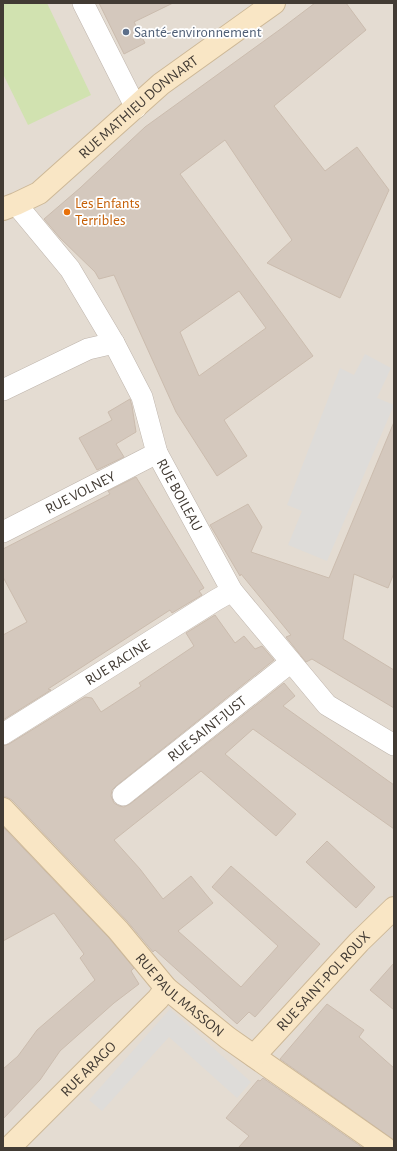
<svg xmlns="http://www.w3.org/2000/svg" width="397" height="1151" viewBox="0 0 397 1151" font-family="'Alegreya Sans',sans-serif">
	<rect width="100%" height="100%" fill="#f0ebe4"/>
	<path fill="#e4dcd2" d="M3,3H394V1148H3Z"/>
	<path fill="#d1e2b0" d="M3,3H47L91,95L28,125L3,74Z"/>
	<path fill="#dedcd9" d="M365,354L391,368L377,398L394,405L327,561L288,545L302,511L287,505L340,368L354,375Z
		M170,1009L251,1082L237,1098L169,1037L102,1111L89,1100Z"/>
	<path fill="#d4c8bd" stroke="#cbbcae" fill-rule="evenodd" d="M99,3H173L134,22L145,43L124,54Z
		M315,3H346L366,30L274,106L325,171L357,147L389,190L340,298L267,263L292,240L225,140L180,174L313,356L224,420L247,456L217,476L176,412L114,275L99,279L95,272L60,238L44,219L80,188L145,127L282,28ZM239,291L266,328L199,376L180,332Z
		M130,399L132,406L136,432L116,444L124,457L97,470L79,438L112,420L108,412Z
		M394,422V573L388,588L354,574L343,639L394,670V708L312,659L306,662L286,637L291,635L241,574L240,576L210,525L248,504L262,527L251,552L329,578Z
		M136,477L204,588L199,591L202,595L172,613L170,610L48,689L51,690L3,720V635L27,622L3,577V549L110,494L108,491Z
		M215,615L235,643L244,636L255,649L262,646L274,660L116,786L112,790L111,796L114,803L119,806L124,807L130,804L284,683L295,696L283,706L394,785V829L253,729L225,754L296,814L276,836L201,771L114,840L140,869L163,899L191,876L213,903L178,931L241,987L278,946L212,887L231,866L320,944L255,1017L249,1012L237,1024L155,950L153,952L127,921L12,800L7,797H3V746L9,744L85,697L92,698L101,712L141,686L139,683L194,646L186,633Z
		M3,827L109,938L134,968L131,971L139,984L114,1003L60,1051L40,1080L3,1119V1069L18,1056L37,1030L95,980L80,958L84,954L54,913L3,941Z
		M327,841L375,887L356,908L306,862Z
		M394,963V1010L370,990Z
		M327,1004L364,1030L359,1037L394,1068V1140L280,1059Z
		M263,1078L363,1148H238L249,1136L226,1118L258,1080L260,1081Z"/>
	<g fill="none" stroke-linecap="round" stroke-linejoin="round">
		<defs>
			<g id="street">
				<path d="M83,3L136,108"/>
				<path id="s1" d="M16,204L70,269L114,343L142,397L157,453L232,591L327,705L394,745"/>
				<path d="M3,390L88,349L114,343"/>
				<path id="s2" d="M3,532L157,453"/>
				<path id="s3" d="M3,734L216,600L232,591"/>
				<path id="s4" d="M123,795L291,662"/>
			</g>
			<g id="secondary">
				<path id="s5" d="M3,209L16,204L39,193L161,84L274,3"/>
				<path id="s6" d="M3,809L118,930L166,988L228,1038L385,1148"/>
				<path id="s7" d="M254,1056L359,942L394,908"/>
				<path id="s8" d="M9,1148L158,999L166,988"/>
			</g>
		</defs>
		<use href="#street" stroke="#beb4ab" stroke-width="22"/>
		<use href="#secondary" stroke="#cdb897" stroke-width="24"/>
		<use href="#street" stroke="#fff" stroke-width="21"/>
		<use href="#secondary" stroke="#f9e6c5" stroke-width="22"/>
	</g>
	<circle fill="#5c6f8a" stroke="#fff" stroke-width="1.5" cx="126" cy="32" r="4"/>
	<circle fill="#e8710a" stroke="#fff" stroke-width="1.5" cx="67" cy="212" r="4"/>
	<g text-anchor="middle" dominant-baseline="central" stroke-width="3.5" stroke-linejoin="round" paint-order="stroke">
		<g font-size="15" fill="#4e5e75" stroke="#fff" text-anchor="start">
			<text x="134" y="32">Santé-environnement</text>
		</g>
		<g font-size="15" fill="#423b34" stroke="#fff">
			<text stroke="none"><textPath href="#s5" startOffset="171">RUE MATHIEU DONNART</textPath></text>
			<text stroke="none"><textPath href="#s2" startOffset="87">RUE VOLNEY</textPath></text>
			<text stroke="none"><textPath href="#s1" startOffset="337">RUE BOILEAU</textPath></text>
			<text stroke="none"><textPath href="#s3" startOffset="135">RUE RACINE</textPath></text>
			<text stroke="none"><textPath href="#s4" startOffset="107">RUE SAINT-JUST</textPath></text>
			<text stroke="none"><textPath href="#s7" startOffset="102">RUE SAINT-POL ROUX</textPath></text>
			<text stroke="none"><textPath href="#s6" startOffset="257">RUE PAUL MASSON</textPath></text>
			<text stroke="none"><textPath href="#s8" startOffset="112">RUE ARAGO</textPath></text>
		</g>
		<g font-size="15" fill="#c56008" stroke="#fff" text-anchor="start">
			<text x="75" y="203">Les Enfants<tspan x="75" dy="17">Terribles</tspan></text>
		</g>
	</g>
	<rect width="397" height="1151" fill="none" stroke="#423b34" stroke-width="8"/>
</svg>
